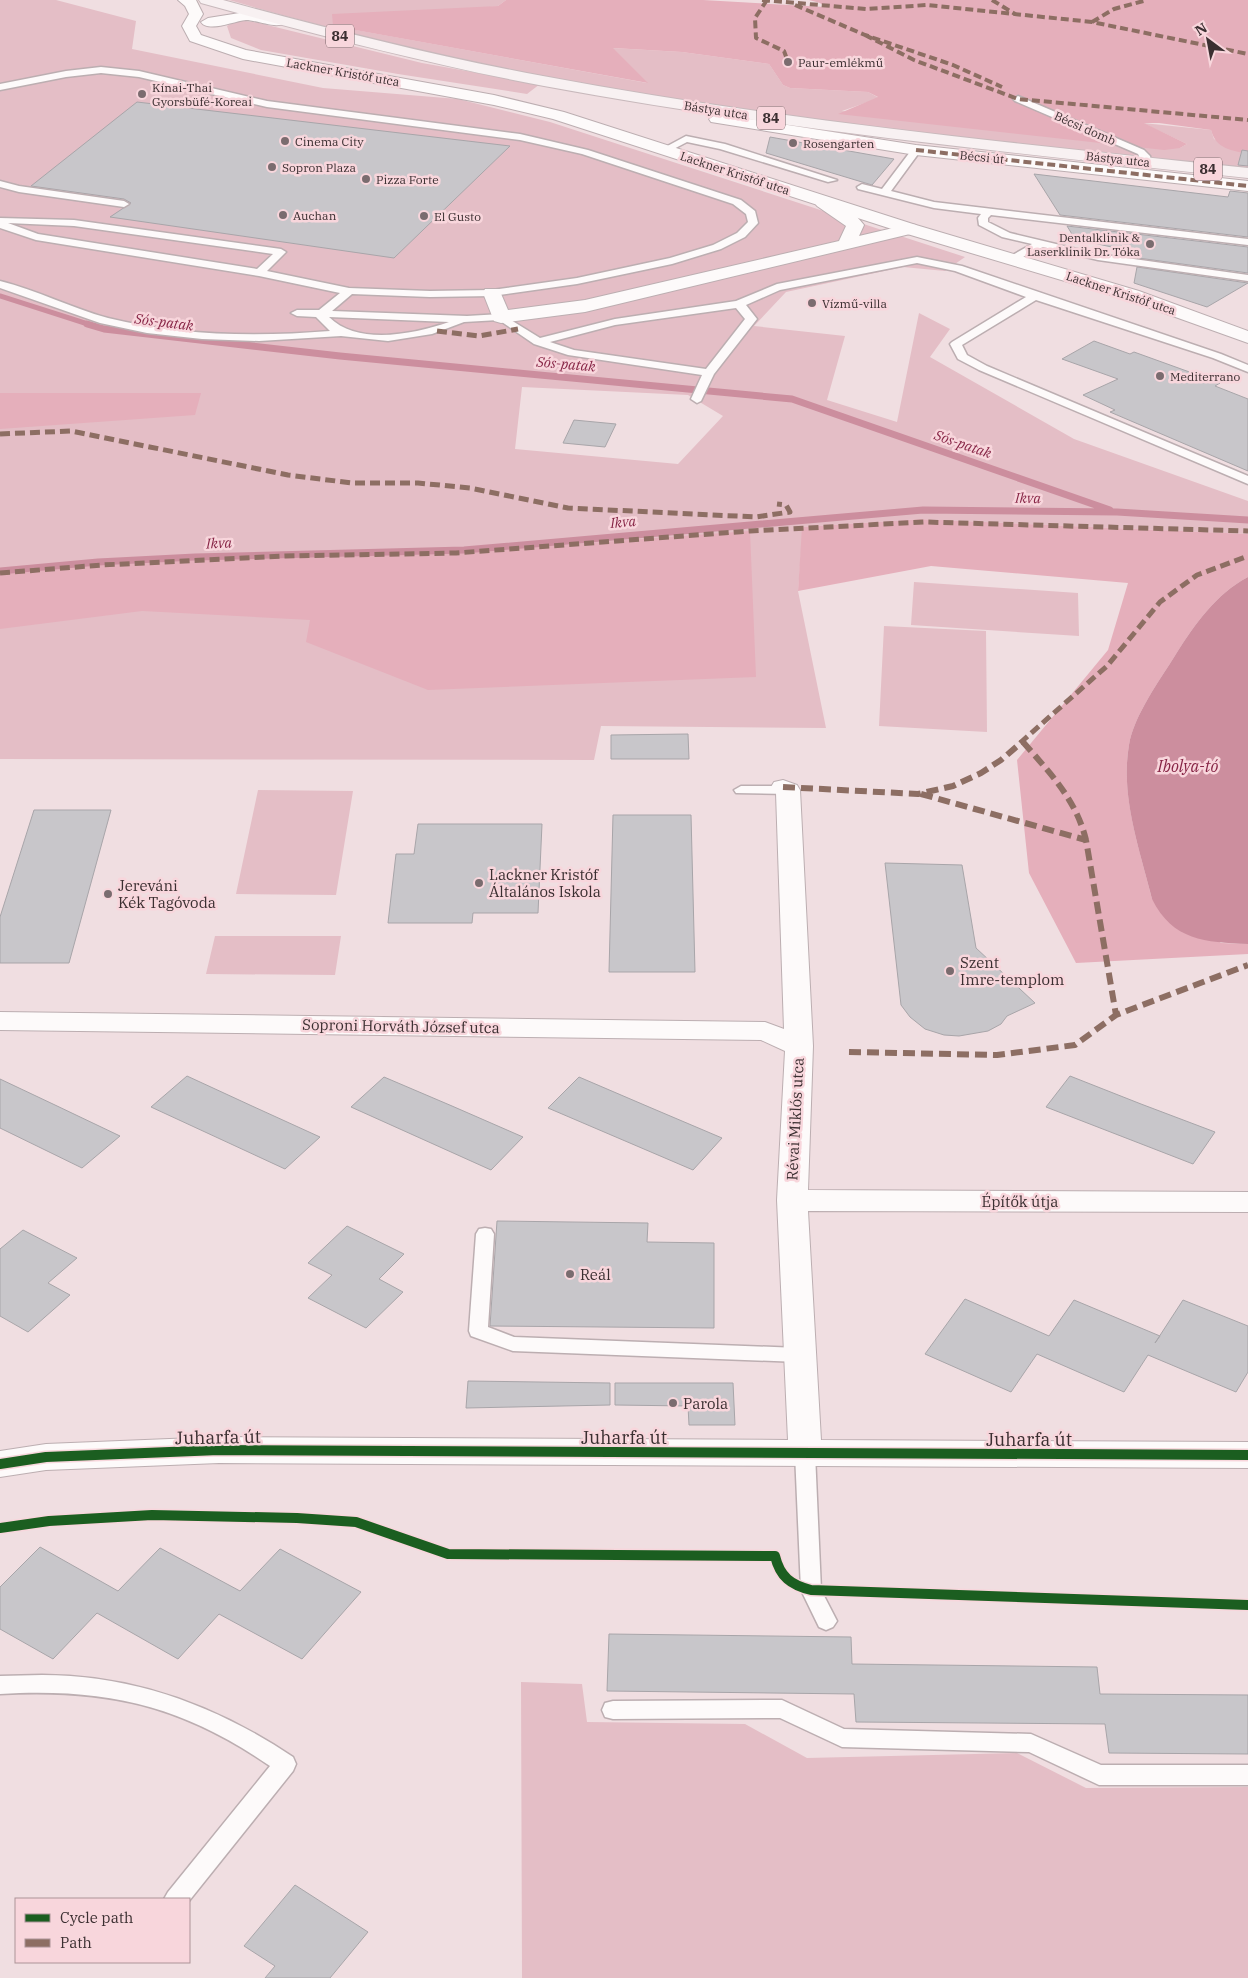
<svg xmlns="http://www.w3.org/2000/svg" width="1248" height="1978" viewBox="0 0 1248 1978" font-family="'IBM Plex Serif',serif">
	<rect width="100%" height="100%" fill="#f0dee1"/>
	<path fill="#e4bec6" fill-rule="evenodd" d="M0,0H56L136,21L132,49L323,88L458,99L550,122L965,257L945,271L903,267L786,292L754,326L845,336L827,400L897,422L919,313L950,329L930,357L1074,439L1248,501V534L920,519L803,527L798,591L826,728L601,726L594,760L0,759ZM522,387L688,395L723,416L678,464L515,449Z
		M229,0H506L498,6L334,26L647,83L612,48L682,52L769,64L783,85L790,88L868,92L879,98L842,111L1180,148L1187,144L1143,123L1211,130L1214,139L1248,154V168C1006,142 761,121 522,72C423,52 326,28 229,0Z
		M238,20L259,23L422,63L540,84L527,94L398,74L261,50L231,38L227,26Z
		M914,582L1078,593L1079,636L911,625Z
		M884,626L986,631L987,732L879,726Z
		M258,790L353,791L336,895L236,894Z
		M215,936H341L335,975L206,974Z
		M521,1682L582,1684L587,1722L745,1724L807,1758L1017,1753L1086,1788L1248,1787V1978H522Z"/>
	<path fill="#e5afbb" d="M506,0H703L825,7L820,3L809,0H1248V154C1231,150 1216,149 1211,130L1159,123H1144L1187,144L1180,148L1164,150L838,114L878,97L868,92L790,88L783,85L769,64L682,52L613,48L648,83L333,26L332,14L498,6Z
		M0,393H201L195,415L0,429Z
		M920,519L1248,534V577C1216,594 1195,624 1176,654C1160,680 1134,715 1129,745C1120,796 1140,850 1152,899L1221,943L1248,944V954L1076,963L1029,873L1017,760L1108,650L1128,583L931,566L798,591L802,527Z
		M750,531L756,677L428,690L306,642L310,620L142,611L0,629V573L102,565L285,556L456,553Z"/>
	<path fill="#cc8e9e" d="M1248,577V944C1205,942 1173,941 1152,899C1140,850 1120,797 1129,745C1134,715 1160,680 1176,654C1195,624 1216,594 1248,577Z"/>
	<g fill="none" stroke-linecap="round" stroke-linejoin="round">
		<path stroke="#cc8e9e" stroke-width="5" d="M0,296L91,325"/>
		<path stroke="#cc8e9e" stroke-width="7" d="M87,324L104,329L340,356L792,399L1110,510
			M0,571L98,562L195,557L464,550L923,510L1117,512L1248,520"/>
	</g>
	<path fill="#c8c6ca" stroke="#a8a5a9" d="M137,102L510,146L394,258L110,217L131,203L124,199L31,186Z
		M770,137L894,159L872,185L766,153Z
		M1242,150L1248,151V166L1238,165Z
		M1034,174L1228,197L1230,191L1248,193V237L1060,215Z
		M1067,226L1248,247V273L1138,258L1139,253L1075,239Z
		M1137,267L1248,283L1207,307L1134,283Z
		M1094,341L1130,354L1134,352L1220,383L1215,386L1248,399V471L1110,412L1115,410L1083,395L1118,379L1062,359Z
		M574,420L616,424L605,447L563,443Z
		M688,734L689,759H611V735Z
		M34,810H111L69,963H0V917Z
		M613,815H691L695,972H609Z
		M418,824H542L538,913H473L472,923H388L396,854H414Z
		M885,863L962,865L976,948L1035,1003L1007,1016L1001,1024L988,1031L959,1036L944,1035L925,1029L910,1017L901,1005Z
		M187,1076L252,1106L320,1137L285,1169L151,1107Z
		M1070,1076L1141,1104L1215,1132L1193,1164L1046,1107Z
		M384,1077L452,1106L523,1137L491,1170L351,1107Z
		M579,1077L649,1107L722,1138L693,1170L548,1108Z
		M0,1079L55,1105L120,1136L82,1168L0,1128Z
		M497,1221L648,1223L647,1242L714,1243V1328L490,1326Z
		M347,1226L404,1254L379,1279L403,1292L366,1328L308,1298L332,1275L308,1263Z
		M23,1230L77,1258L48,1283L70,1295L28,1332L0,1316V1249Z
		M965,1299L1049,1336L1074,1300L1160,1336L1155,1343L1183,1300L1248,1326V1372L1236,1392L1148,1355L1124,1392L1037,1354L1011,1392L925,1354Z
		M468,1381L610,1383V1405L466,1408Z
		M615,1383H733L735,1425H689L688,1406L615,1405Z
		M40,1547L118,1591L160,1548L240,1591L280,1549L361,1592L302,1659L219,1614L178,1659L97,1613L53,1659L0,1629V1587Z
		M609,1634L851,1637L852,1664L1097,1667L1100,1694L1248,1695V1754L1109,1753L1105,1724L856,1722L854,1694L607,1691Z
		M295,1885L368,1932L330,1978H265L275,1966L244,1946Z"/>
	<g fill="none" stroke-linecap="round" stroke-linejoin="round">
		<defs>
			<path id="service" d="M101,67L139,71L267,101L520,134L588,150L741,200L755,211L758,223L745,237L721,249L672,264L577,284L492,296L430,297L352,294L332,311L467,316L501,314L540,338L615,319L736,301L777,284L917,257L962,266L1221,354L1248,365V372L1213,358L1036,300L962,345L967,355L987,366L1248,476V484L979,370L958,359L950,344L952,342L1026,297L955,271L917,263L780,290L746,305L757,319L714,374L701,401L697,403L691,399L702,375L568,355L534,344L499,320L464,322L432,334L388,341L341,336L259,341L202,339L147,333L100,323L0,288V281C37,290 71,308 108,318C180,336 256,337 330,331L316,317L297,316L291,313L297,310H319L340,293L259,276L36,240L0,228V218L74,220L281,249L286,252L267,271L349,288L430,291L492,290L577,278L670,258L713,245L737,233L748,222L746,214L733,204L582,154L520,140L267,107L139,77L101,73L66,77L0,90V84L66,71ZM8,223L74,226L273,254L257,269L38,234ZM736,308L745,319L706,369L574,350L550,342L615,325ZM329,317L449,322C414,334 358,346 329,317Z
				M1018,96L1144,150L1150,156L1151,162L1143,164L1138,154L1015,101L1013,99Z
				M686,136L725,144L837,180L828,182L720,149L687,142L668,152L660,150Z
				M916,147L921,150L891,191L934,202L1248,239V245L991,215L988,218V222L1010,233L1098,254L1248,275V281L1098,260L1043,247L1013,262L1008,259L1009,257L1032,244L1002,237L979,225L978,218L981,214L934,208L858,189L857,187L862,184L882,189L913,148Z
				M0,181L19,186L124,201L129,204L124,207L19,192L0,187Z
				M741,786H788L795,790L788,794L736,793L734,790Z
				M485,1228L491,1229L494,1234L488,1327L514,1337L799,1348L806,1350L809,1355L806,1360L799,1362L513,1351L471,1336L469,1331L476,1234L479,1229Z
				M805,1445L812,1448L815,1453L821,1590L837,1621L833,1627L826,1630L819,1627L801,1590L795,1453L798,1448Z
				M42,1675C134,1675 217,1706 293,1757L296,1764L293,1771L189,1901L164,1899L168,1892L270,1766C181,1705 106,1688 0,1694V1676Z
				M782,1700L844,1729L1031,1734L1101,1765H1248V1785H1099L1029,1752L842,1747L780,1718L613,1719L605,1717L602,1710L605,1703L613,1701Z"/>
			<path id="minor" d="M717,114L916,145L1248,181V191L916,155L711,122L709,119Z
				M823,197C838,200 855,213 864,225L859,236L910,224L916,225L919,229L916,233L910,234L585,312L501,323L494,321L483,293L485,289H499L508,310L585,300L839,241L846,226L817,206L814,202L817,198Z
				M783,780L797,785L800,790L813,1046L808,1190L1248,1192V1212L808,1211L821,1440L1248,1442V1468L219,1463L46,1470L0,1477V1451L46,1444L219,1437L788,1440L777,1200L785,1051L761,1040L0,1030V1012L765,1022L784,1029L776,793L771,787L774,782Z"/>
			<path id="tertiary" d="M178,0H196L203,14L196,26L201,35L246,50L494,95L564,112L916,225L1139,291L1248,331V343L1125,299L904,233L553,119L494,105L243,59L190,41L182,26L189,14L185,6Z
				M246,12L280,17L287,21C280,31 257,20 246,20C234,21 208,33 201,22L208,18Z"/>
			<path id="primary" d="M199,0H223C329,29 435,56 543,76C776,120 1012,143 1248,168V178C1013,153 776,129 544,86C428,64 314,34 201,3Z"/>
		</defs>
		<use href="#service" stroke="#bcaeb1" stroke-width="3"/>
		<use href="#minor" stroke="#bcaeb1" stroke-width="2"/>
		<use href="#tertiary" stroke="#bcaeb1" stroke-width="2"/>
		<use href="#primary" stroke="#c8b9bc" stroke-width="2"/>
		<use href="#service" fill="#fdfafa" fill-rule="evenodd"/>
		<use href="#minor" fill="#fdfafa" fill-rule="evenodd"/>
		<use href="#tertiary" fill="#fdfafa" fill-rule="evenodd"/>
		<use href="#primary" fill="#f8f1f2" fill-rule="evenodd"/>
		<path stroke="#8d6e63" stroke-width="4" stroke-dasharray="8 4" stroke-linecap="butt" d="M762,0L866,9L927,5L1092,22L1248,54
			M767,0L755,18L756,38L784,51L788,62
			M992,0L1015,14
			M795,5L865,35L953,65L1002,87
			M1092,22L1114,9L1147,0
			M865,35L914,60L1018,99L1248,120
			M916,150L1248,186"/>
		<path stroke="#8d6e63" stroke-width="5" stroke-dasharray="10 5" stroke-linecap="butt" d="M437,331L479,336L518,329
			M0,434L71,431L288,475L352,483H418L470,488L568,508L756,517L790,512L786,505L777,504
			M0,573L102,565L285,556L456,553L750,531L924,522L1248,531
			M1021,740L1024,743
			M1020,743L1107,666L1160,602L1197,575L1248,556"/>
		<path stroke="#8d6e63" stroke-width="6" stroke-dasharray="12 6" stroke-linecap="butt" d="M1023,742C1049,772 1076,799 1086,840
			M783,787L918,794L953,786L981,773L1001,760L1022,742
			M921,794L1086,840L1116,1015
			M849,1052L997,1055L1075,1045L1116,1015L1248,965"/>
		<defs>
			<path id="cycleway" d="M0,1464L46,1457L219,1450L1248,1455
				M0,1528L49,1521L152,1515L297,1518L356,1522L448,1554L775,1556C780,1577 791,1585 811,1590L1248,1605"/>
		</defs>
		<use href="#cycleway" stroke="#f8d6dc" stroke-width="13"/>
		<use href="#cycleway" stroke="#1b5e20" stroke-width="10"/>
	</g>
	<g fill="#7a6c6f" stroke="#f8d6dc" stroke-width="2">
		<circle cx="788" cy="62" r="5"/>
		<circle cx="142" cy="94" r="5"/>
		<circle cx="285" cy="141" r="5"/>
		<circle cx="793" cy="143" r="5"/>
		<circle cx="272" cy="167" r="5"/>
		<circle cx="366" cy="179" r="5"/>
		<circle cx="283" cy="215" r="5"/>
		<circle cx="424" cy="216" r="5"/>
		<circle cx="1150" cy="244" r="5"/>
		<circle cx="812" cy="303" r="5"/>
		<circle cx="1160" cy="376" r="5"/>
		<circle cx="479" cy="883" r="5"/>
		<circle cx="108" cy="894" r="5"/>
		<circle cx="950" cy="971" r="5"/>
		<circle cx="570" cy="1274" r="5"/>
		<circle cx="673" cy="1403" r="5"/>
	</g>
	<g text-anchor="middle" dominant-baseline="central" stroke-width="5" stroke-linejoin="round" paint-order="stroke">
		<g font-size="12" fill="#3b2f31" stroke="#f8d6dc" text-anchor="start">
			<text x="798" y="62">Paur-emlékmű</text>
			<text x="152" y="87">Kínai-Thai<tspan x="152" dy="14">Gyorsbüfé-Koreai</tspan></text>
			<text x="295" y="141">Cinema City</text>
			<text x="803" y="143">Rosengarten</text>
			<text x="282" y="167">Sopron Plaza</text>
			<text x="376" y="179">Pizza Forte</text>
			<text x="293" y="215">Auchan</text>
			<text x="434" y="216">El Gusto</text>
			<text x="1140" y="237" text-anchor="end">Dentalklinik &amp;<tspan x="1140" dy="14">Laserklinik Dr. Tóka</tspan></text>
			<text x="822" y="303">Vízmű-villa</text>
			<text x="1170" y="376">Mediterrano</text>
		</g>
		<g font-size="12" fill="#3b2f31" stroke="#f8d6dc">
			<text transform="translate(343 72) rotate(10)">Lackner Kristóf utca</text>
			<text transform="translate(716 110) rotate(9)">Bástya utca</text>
			<text transform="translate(1085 128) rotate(24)">Bécsi domb</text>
			<text transform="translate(982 157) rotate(6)">Bécsi út</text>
			<text transform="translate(1118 159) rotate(6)">Bástya utca</text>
			<text transform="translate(735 173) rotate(18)">Lackner Kristóf utca</text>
			<text transform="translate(1121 293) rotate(18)">Lackner Kristóf utca</text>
		</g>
		<g fill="#f8d6dc" stroke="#746164" stroke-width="1">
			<rect x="326" y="24.5" width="28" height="23" rx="4"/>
			<rect x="757" y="106.5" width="28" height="23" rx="4"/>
			<rect x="1194" y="157.5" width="28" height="23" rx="4"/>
		</g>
		<g font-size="14" font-weight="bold" fill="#3b2f31">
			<text x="340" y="36">84</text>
			<text x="771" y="118">84</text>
			<text x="1208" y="169">84</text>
		</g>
		<g font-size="14" font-style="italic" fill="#862445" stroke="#f8d6dc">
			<text transform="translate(164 322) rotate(7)">Sós-patak</text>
			<text transform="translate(566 364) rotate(5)">Sós-patak</text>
			<text transform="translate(963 444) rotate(19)">Sós-patak</text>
			<text transform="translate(1028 498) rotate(1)">Ikva</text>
			<text transform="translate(623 522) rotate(-5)">Ikva</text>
			<text transform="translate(219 543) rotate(-2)">Ikva</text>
		</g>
		<g font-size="15" fill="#3b2f31" stroke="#f8d6dc" text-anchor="start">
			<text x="489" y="874">Lackner Kristóf<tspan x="489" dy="17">Általános Iskola</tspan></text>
			<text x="118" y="885">Jereváni<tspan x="118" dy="17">Kék Tagóvoda</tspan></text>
			<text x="960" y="962">Szent<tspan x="960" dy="17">Imre-templom</tspan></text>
			<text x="580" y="1274">Reál</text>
			<text x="683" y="1403">Parola</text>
		</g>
		<g font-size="15" fill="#3b2f31" stroke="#f8d6dc">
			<text transform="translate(401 1026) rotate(1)">Soproni Horváth József utca</text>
			<text transform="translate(795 1119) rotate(-87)">Révai Miklós utca</text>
			<text x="1020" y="1201">Építők útja</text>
		</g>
		<g font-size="16" font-style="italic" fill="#862445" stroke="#f8d6dc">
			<text x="1188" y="766">Ibolya-tó</text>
		</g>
		<g font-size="18" fill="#3b2f31" stroke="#f8d6dc">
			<text transform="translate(218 1437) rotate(-1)">Juharfa út</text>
			<text x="624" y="1437">Juharfa út</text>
			<text x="1029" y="1439">Juharfa út</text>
		</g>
	</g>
	<rect x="15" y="1898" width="175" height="65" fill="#f8d6dc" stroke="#ac9398"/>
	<rect x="25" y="1914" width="25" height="8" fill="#1b5e20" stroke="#ac9398"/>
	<text x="60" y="1923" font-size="15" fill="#3b2f31">Cycle path</text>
	<rect x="25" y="1939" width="25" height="8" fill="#8d6e63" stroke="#ac9398"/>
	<text x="60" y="1948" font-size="15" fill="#3b2f31">Path</text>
	<g transform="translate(1208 40) rotate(328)" stroke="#f8d6dc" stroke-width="4" paint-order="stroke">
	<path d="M0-4L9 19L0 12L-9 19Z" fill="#3b2f31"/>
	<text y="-8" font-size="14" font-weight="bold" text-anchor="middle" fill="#3b2f31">N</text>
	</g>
</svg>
